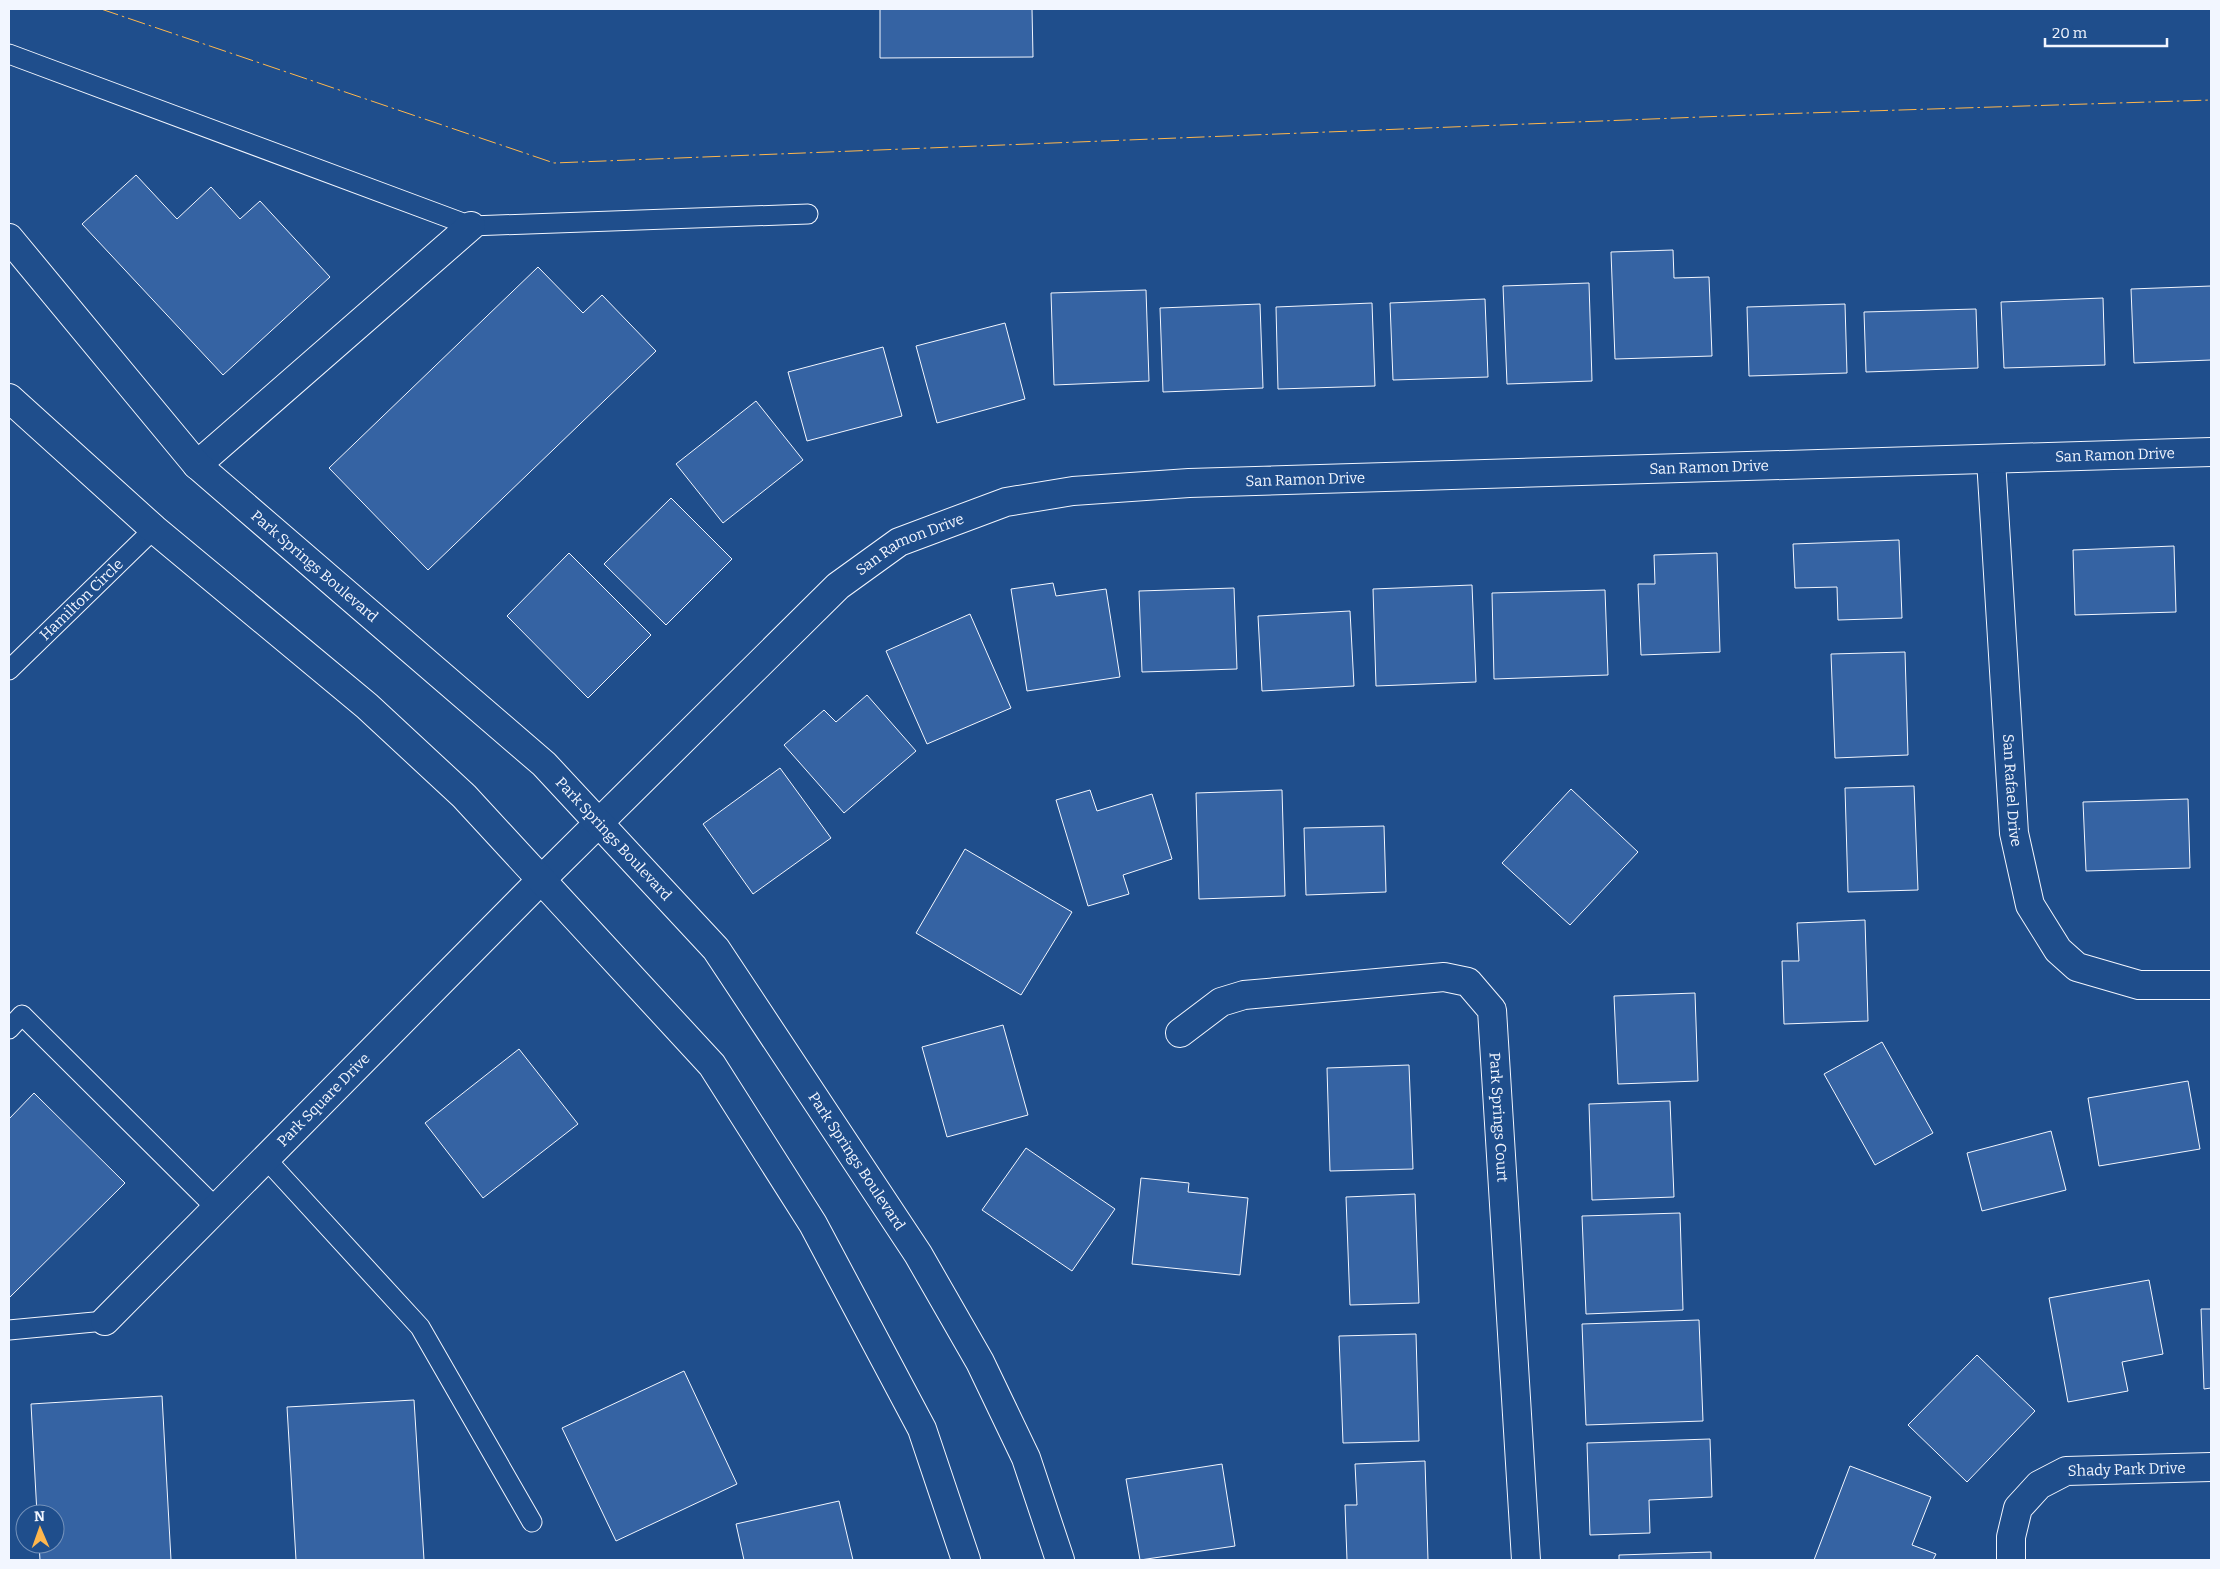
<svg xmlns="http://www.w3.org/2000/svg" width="2220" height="1569" viewBox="0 0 2220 1569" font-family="Bitter,serif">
	<rect width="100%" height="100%" fill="#1f4e8c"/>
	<path fill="#3563a3" stroke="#f2f6ff" d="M880,9H1032L1033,57L880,58Z
		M136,175L177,219L211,187L240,219L260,201L330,277L223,375L82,224Z
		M1673,250L1674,278L1709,277L1712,356L1615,359L1611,252Z
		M538,267L583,313L602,295L656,351L428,570L329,468Z
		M1589,283L1592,381L1507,384L1503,286Z
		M2211,286V360L2134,363L2131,289Z
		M1146,290L1149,381L1054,385L1051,293Z
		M2103,298L2105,365L2004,368L2001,302Z
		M1485,299L1488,377L1393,380L1390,303Z
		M1372,303L1375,386L1278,389L1276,307Z
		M1260,304L1263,388L1163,392L1160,308Z
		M1845,304L1847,373L1749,376L1747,307Z
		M1976,309L1978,368L1866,372L1864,312Z
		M1005,323L1025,399L937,423L916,346Z
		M883,347L902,416L807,441L788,372Z
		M756,401L803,460L723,523L676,464Z
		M671,498L732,559L666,625L604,564Z
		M1899,540L1902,618L1838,620L1837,587L1795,588L1793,544Z
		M2174,546L2176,612L2075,615L2073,550Z
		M569,553L651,635L588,698L507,616Z
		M1717,553L1720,652L1641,655L1638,584H1655L1654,555Z
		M1053,583L1056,596L1106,589L1120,677L1027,691L1011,589Z
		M1472,585L1476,682L1376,686L1373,589Z
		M1234,588L1237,669L1142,672L1139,591Z
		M1605,590L1608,675L1494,679L1492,593Z
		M1350,611L1354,686L1262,691L1258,616Z
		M970,614L1011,708L927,744L886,651Z
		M1905,652L1908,755L1835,758L1831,654Z
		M867,695L916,751L844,813L784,745L824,710L836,722Z
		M780,768L831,838L753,894L703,824Z
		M1914,786L1918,890L1848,892L1845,788Z
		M1571,789L1638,852L1570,925L1502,863Z
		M1090,790L1097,811L1152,794L1172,859L1123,875L1129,894L1088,906L1056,800Z
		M1282,790L1285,896L1199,899L1196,793Z
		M2188,799L2190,868L2086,871L2083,802Z
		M1384,826L1386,892L1306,895L1304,828Z
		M965,849L1072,912L1021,995L916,933Z
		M1865,920L1868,1021L1784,1024L1782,961H1799L1797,923Z
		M1695,993L1698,1081L1618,1084L1614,996Z
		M1003,1025L1028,1115L947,1137L922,1047Z
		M1882,1042L1933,1133L1875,1165L1824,1074Z
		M519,1049L578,1124L483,1198L425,1123Z
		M1409,1065L1413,1169L1330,1171L1327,1068Z
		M2188,1081L2200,1149L2099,1166L2088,1098Z
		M34,1093L125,1183L9,1298V1119Z
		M1670,1101L1674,1197L1592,1200L1589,1104Z
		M2051,1131L2066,1190L1982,1211L1967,1153Z
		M1026,1148L1115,1209L1072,1271L982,1210Z
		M1141,1178L1189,1183L1188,1192L1248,1198L1240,1275L1132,1264Z
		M1415,1194L1419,1303L1350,1305L1346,1197Z
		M1680,1213L1683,1310L1586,1314L1582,1216Z
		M2149,1280L2163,1354L2122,1362L2128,1391L2068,1402L2049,1298Z
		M2201,1309H2211V1388L2204,1389Z
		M1699,1320L1703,1421L1586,1425L1582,1324Z
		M1416,1334L1419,1441L1343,1443L1339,1336Z
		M1977,1355L2035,1411L1967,1482L1908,1425Z
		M684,1371L737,1484L616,1541L562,1428Z
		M162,1396L171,1560H40L39,1544H55V1514H37L31,1404Z
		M414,1400L424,1560H296L287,1407Z
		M1710,1439L1712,1497L1649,1500L1650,1533L1590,1535L1587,1443Z
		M1425,1461L1428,1560H1347L1345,1505H1357L1355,1464Z
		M1222,1464L1235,1546L1140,1560L1126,1479Z
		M1850,1466L1931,1497L1912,1545L1936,1554L1933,1560H1814Z
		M839,1501L853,1560H744L736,1524Z
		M1711,1552V1560H1619V1555Z"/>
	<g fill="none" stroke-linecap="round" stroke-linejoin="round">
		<defs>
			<g id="lane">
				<path d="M9,54L471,226L808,214"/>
				<path id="s1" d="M9,670L154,529"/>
				<path d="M9,1029L22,1015L216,1208"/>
				<path d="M266,1159L420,1327L532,1522"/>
				<path d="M9,1330L105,1321"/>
			</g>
			<g id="street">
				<path id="s2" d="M1991,460L2014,833L2030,905L2058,950L2077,967L2139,985H2211"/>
				<path d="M197,465L471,226"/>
				<path id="s3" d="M1180,1033L1221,1002L1244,995L1444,977L1468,982L1492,1010L1526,1560"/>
				<path id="s4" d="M105,1321L542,879L838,586L899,542L1006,502L1073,491L1189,483L2211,452"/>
				<path id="s5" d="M2011,1560V1537L2018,1508L2039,1485L2066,1471L2211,1467"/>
			</g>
			<g id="secondary">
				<path id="s6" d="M9,238L197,465L544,764L716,949L918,1254L980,1362L1026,1458L1060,1560"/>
				<path d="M9,398L154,529L367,706L464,796L712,1065L813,1224L922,1429L966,1560"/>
			</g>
		</defs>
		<use href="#lane" stroke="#f2f6ff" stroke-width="21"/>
		<use href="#street" stroke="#f2f6ff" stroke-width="30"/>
		<use href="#secondary" stroke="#f2f6ff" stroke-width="30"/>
		<use href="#lane" stroke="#1f4e8c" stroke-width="19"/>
		<use href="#street" stroke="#1f4e8c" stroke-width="28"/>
		<use href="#secondary" stroke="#1f4e8c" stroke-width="28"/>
		<path stroke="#ffb74d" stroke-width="1" stroke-dasharray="18 4 2.5 4" stroke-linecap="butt" d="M101,9L554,163L1776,114L2211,100"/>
	</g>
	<g text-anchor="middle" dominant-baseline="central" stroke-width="4" stroke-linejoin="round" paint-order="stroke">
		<g font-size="15" fill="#f2f6ff" stroke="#1f4e8c">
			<text stroke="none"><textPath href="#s4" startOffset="2338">San Ramon Drive</textPath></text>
			<text stroke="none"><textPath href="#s4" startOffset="1932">San Ramon Drive</textPath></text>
			<text stroke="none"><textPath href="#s4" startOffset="1528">San Ramon Drive</textPath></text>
			<text stroke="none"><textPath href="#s4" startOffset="1122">San Ramon Drive</textPath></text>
			<text stroke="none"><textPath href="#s6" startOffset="450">Park Springs Boulevard</textPath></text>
			<text stroke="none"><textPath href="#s1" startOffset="101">Hamilton Circle</textPath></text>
			<text stroke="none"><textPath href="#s2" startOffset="331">San Rafael Drive</textPath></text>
			<text stroke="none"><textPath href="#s6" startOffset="855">Park Springs Boulevard</textPath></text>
			<text stroke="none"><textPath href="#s4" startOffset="311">Park Square Drive</textPath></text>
			<text stroke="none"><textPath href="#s3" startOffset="445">Park Springs Court</textPath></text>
			<text stroke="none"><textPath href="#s6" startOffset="1260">Park Springs Boulevard</textPath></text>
			<text stroke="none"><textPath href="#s5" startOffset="175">Shady Park Drive</textPath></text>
		</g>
	</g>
	<rect width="2220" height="1569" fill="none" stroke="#f2f6ff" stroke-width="20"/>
	<g transform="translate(40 1529) rotate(358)"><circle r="24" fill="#1f4e8c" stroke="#7391ba"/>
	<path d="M0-4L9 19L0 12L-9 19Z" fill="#ffb74d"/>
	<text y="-8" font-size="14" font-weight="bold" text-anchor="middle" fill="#f2f6ff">N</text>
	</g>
	<path d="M2045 38v8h122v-8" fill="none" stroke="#f2f6ff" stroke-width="2.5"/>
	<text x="2052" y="38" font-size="15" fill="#f2f6ff" stroke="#1f4e8c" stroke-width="4" paint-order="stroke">20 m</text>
</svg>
